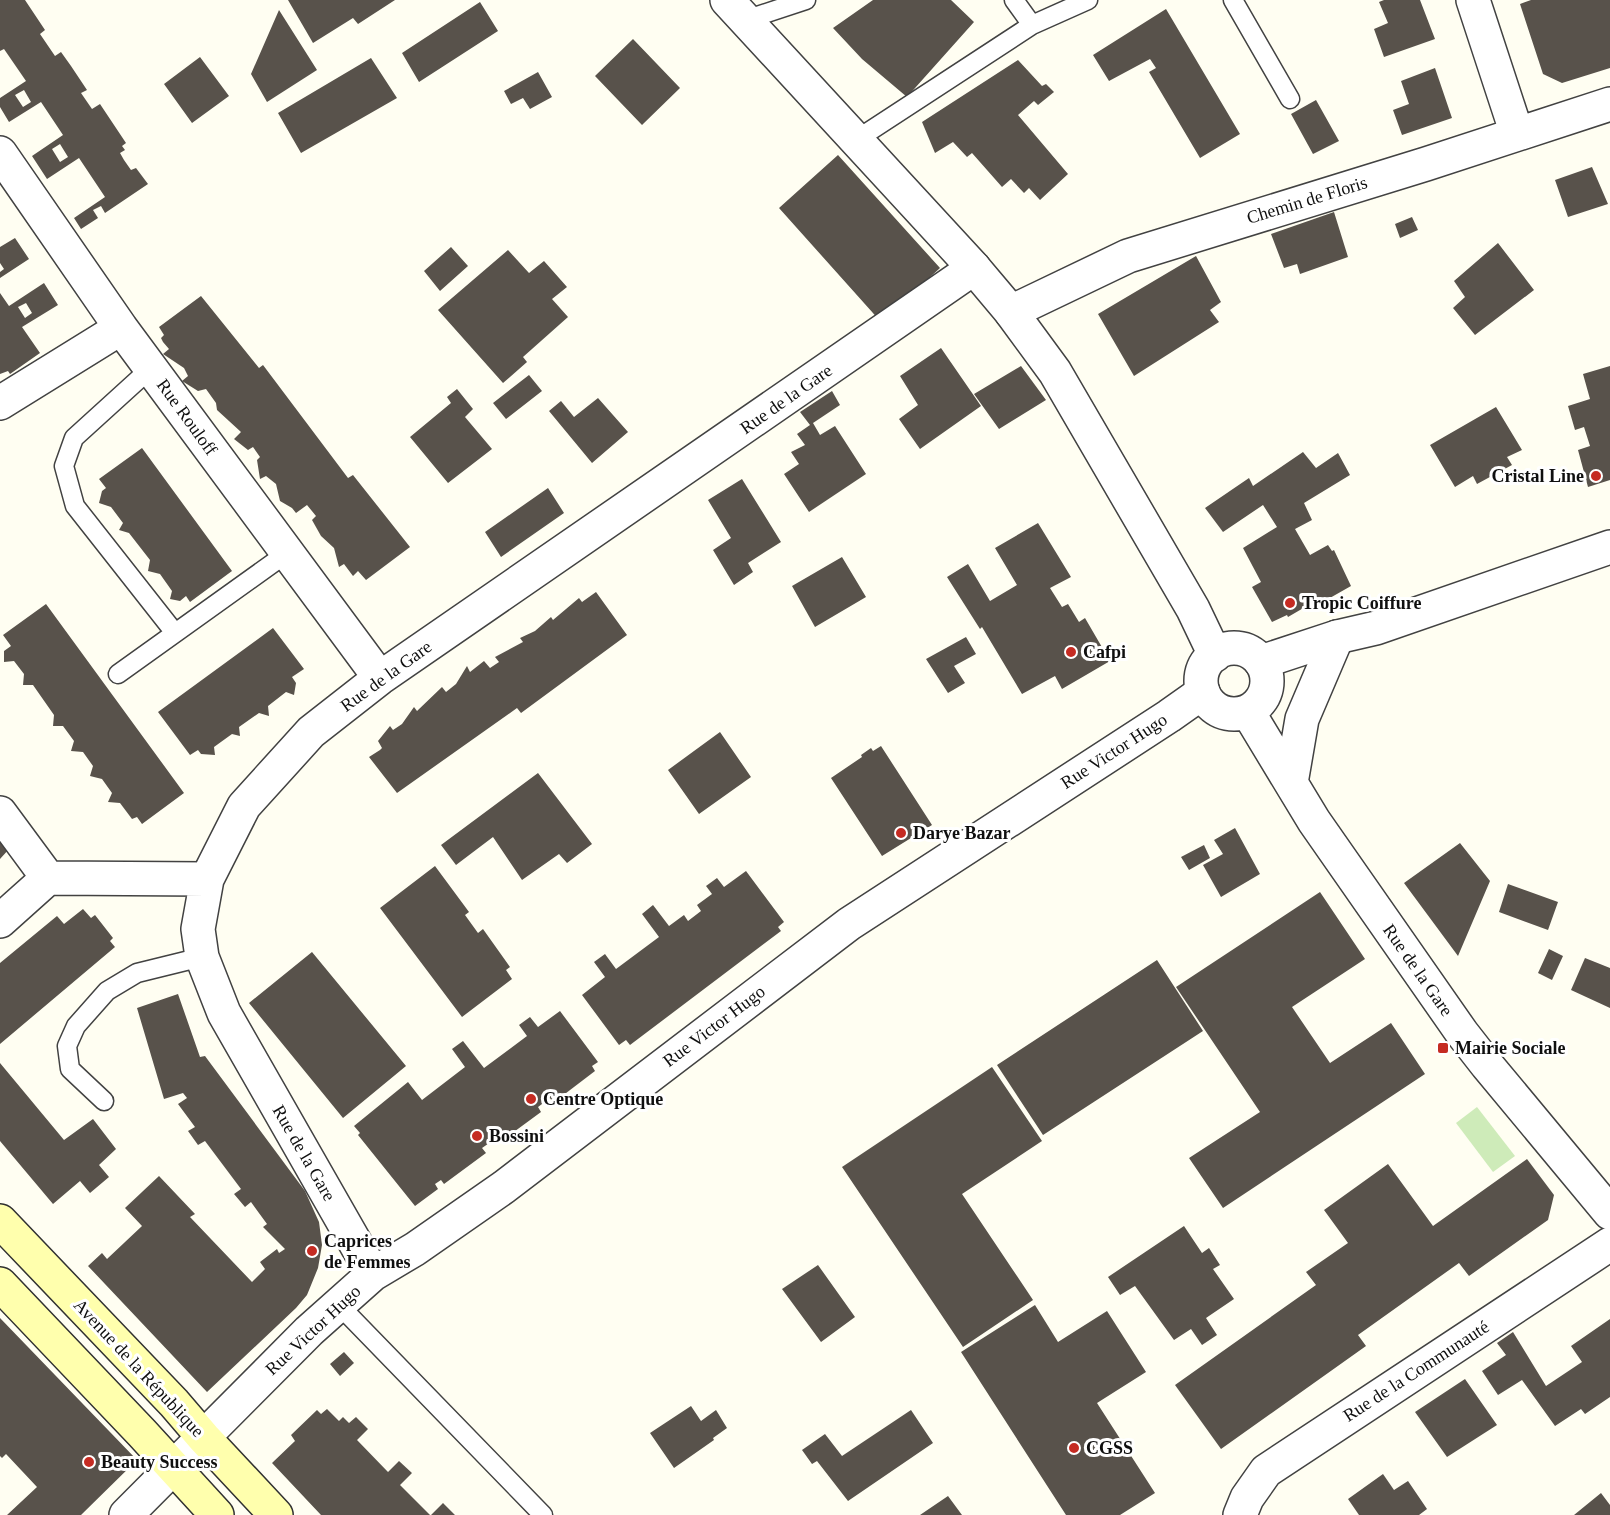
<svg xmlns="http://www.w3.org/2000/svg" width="1610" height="1515" viewBox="0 0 1610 1515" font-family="'Times New Roman',serif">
	<rect width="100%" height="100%" fill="#fffef2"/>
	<path fill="#ceebb9" d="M1477,1107L1515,1156L1493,1172L1456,1123Z"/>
	<path fill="#58524b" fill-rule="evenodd" d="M0,0H25L45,30L40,34L55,56L61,52L71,66L87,90L81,93L92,109L100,104L126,143L122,146L125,150L120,153L124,160L131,170L136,168L148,184L105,213L101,206L93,210L98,218L81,229L74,218L105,197L79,158L47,179L32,156L63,135L41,102L9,122L0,107V98L26,81L4,49L0,51ZM24,90L31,102L23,107L15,95ZM60,144L68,157L60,162L52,149Z
		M288,0H395L358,24L353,18L313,43Z
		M873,0H951L974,22L907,97L862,59L833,28Z
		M1384,0H1420L1435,39L1384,57L1374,29L1388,23L1379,2Z
		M1531,0H1610V68L1562,83L1543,74L1520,4Z
		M480,2L498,31L419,82L402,53Z
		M1166,9L1240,134L1200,158L1149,72L1156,68L1150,59L1109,81L1093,55Z
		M279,10L317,70L267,102L251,74Z
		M633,39L680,88L642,125L595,76Z
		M200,57L229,96L192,123L164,84Z
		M371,58L397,98L301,153L278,113Z
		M1018,60L1042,86L1046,84L1054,92L1038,105L1034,101L1018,115L1068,174L1040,200L1029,188L1024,193L1011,179L1002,187L972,153L967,157L953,142L935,153L922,122Z
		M1435,68L1452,118L1402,135L1393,110L1409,104L1401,81Z
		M538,72L552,97L530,109L523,98L511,104L504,91Z
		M1316,100L1339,141L1313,154L1291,114Z
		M838,155L940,268L881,322L779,208Z
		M1592,167L1608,204L1568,217L1555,180Z
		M1334,212L1348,257L1300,274L1297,264L1284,268L1271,234Z
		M1412,217L1418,230L1400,238L1395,224Z
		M15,238L29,259L0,278V272L4,269L0,263V247Z
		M1498,243L1534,290L1475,335L1453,308L1465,297L1454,281Z
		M451,247L468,266L440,291L424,271Z
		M508,250L529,273L544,261L567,287L552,299L568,317L523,357L527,362L503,383L438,310Z
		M1196,256L1221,302L1210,310L1219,322L1134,376L1098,314Z
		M44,283L58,305L22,327L40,353L10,374L8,371L0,374V293L9,306ZM26,303L32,313L25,318L18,307Z
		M201,296L259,368L263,365L348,478L353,475L410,547L366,580L358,571L353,576L344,564L339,567L334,548L321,536L312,520L316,516L307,505L296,513L292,508L280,501L276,484L266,476L260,479L257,460L260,457L253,447L248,450L234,439L241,432L217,410L216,403L206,389L198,391L182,381L188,376L184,368L163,354L169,349L163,342L161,338L164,335L159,327Z
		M941,348L981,406L920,449L899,419L918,405L900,376Z
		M1021,366L1046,400L999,429L974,394Z
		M1610,366V480L1588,487L1578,450L1590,446L1584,427L1575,430L1568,406L1590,399L1583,374Z
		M529,375L542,391L506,419L493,403Z
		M457,389L473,409L465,417L492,449L448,483L410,437L451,403L447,397Z
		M832,391L840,405L813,423L820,435L835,426L866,474L809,512L784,474L799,464L791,452L805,445L797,434L810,425L800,412Z
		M598,398L628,432L592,463L549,411L561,401L574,417Z
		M1496,407L1522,450L1507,457L1512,465L1477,484L1473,476L1455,487L1430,445Z
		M142,448L232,571L190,602L186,596L180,601L170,599L172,591L160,574L148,571L150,560L129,533L119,530L123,523L111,507L99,503L102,491L106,488L99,479Z
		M1303,452L1316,468L1338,453L1350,475L1304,503L1312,520L1295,529L1310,555L1328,545L1332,551L1334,550L1351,586L1314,607L1312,603L1288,617L1287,615L1272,622L1252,587L1261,582L1243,548L1277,527L1263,505L1223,532L1205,508L1249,478L1253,486Z
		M742,479L781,542L748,563L753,572L734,585L713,550L731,538L708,500Z
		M548,488L564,513L501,557L485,532Z
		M1038,523L1071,577L1050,588L1062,607L1068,604L1079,622L1085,618L1110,661L1062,689L1055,676L1022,694L982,627L980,629L947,577L968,564L990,601L1017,585L995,548Z
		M842,557L866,597L815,627L792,586Z
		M596,592L627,635L521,713L517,708L397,793L369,757L380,750L382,748L378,741L390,726L393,730L402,724L414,707L417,711L442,687L446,692L456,684L467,666L470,672L484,661L490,668L499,662L495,657L523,642L520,638L535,631L551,617L553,620L579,598L582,602Z
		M46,604L184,793L142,824L137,817L132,819L120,803L108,802L112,793L102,779L90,776L93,766L83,752L71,751L74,741L63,726H53L54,715L33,685H23L24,674L14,661L4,662V651L11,646L3,635Z
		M273,628L304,669L292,677L296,683L294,695L286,692L268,706L269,716L259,713L239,727L240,736L232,734L214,747L215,755L201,754L198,750L190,755L158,712Z
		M966,637L976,654L954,666L965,683L948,693L926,659Z
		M720,732L751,777L699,814L668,770Z
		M881,746L932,825L882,856L831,778L862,757L861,755L871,748L873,751Z
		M538,773L592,844L567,863L559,854L522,880L493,837L456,865L441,845Z
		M1235,828L1260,874L1221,897L1203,865L1223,854L1214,840Z
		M0,839L9,849L0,859Z
		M1460,843L1490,881L1458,956L1404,883Z
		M1204,845L1210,858L1189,870L1181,857Z
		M435,866L469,912L465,915L478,933L483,929L510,967L506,970L512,979L462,1017L380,908Z
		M746,871L784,922L778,927L781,931L630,1045L626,1040L619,1045L582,995L605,977L594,962L605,954L616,969L659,937L642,914L653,905L669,926L684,915L688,921L701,911L697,905L712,894L706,886L717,878L724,887Z
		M1508,884L1558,902L1548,930L1499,912Z
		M1320,892L1365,959L1292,1007L1330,1063L1391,1023L1425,1074L1223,1208L1189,1158L1260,1112L1176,987Z
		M83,909L91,918L95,915L113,938L110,941L115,947L0,1044V963L57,916L64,924Z
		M1549,949L1563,956L1552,980L1538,973Z
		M312,952L406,1066L343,1118L249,1003Z
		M1585,958L1610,968V1008L1571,990Z
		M1157,960L1203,1031L1043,1135L997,1065Z
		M178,994L200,1057L205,1056L305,1191L319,1222L322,1245L318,1268L307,1295L296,1308L207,1392L88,1266L102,1253L107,1259L142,1226L125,1208L159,1176L195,1214L190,1217L252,1282L265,1269L260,1262L277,1249L279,1253L285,1249L263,1227L267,1224L251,1202L245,1207L234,1194L241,1189L205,1141L198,1145L188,1131L195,1127L178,1104L187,1098L183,1093L164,1099L137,1008Z
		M560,1011L598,1062L592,1066L595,1071L553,1103L550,1098L538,1107L541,1112L499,1143L495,1139L482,1148L486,1153L444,1184L441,1180L435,1184L438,1189L415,1206L358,1135L360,1133L354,1126L408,1082L422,1100L465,1067L452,1049L463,1041L484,1068L527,1036L519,1025L530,1017L538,1027Z
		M0,1063L64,1140L93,1119L116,1149L99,1165L109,1177L90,1193L80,1181L53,1204L0,1141Z
		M992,1067L1042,1141L962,1194L1033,1300L963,1347L842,1167Z
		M1527,1159L1554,1195L1548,1220L1469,1276L1459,1263L1358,1335L1366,1346L1221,1449L1175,1385L1316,1285L1306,1272L1348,1243L1324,1210L1388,1164L1433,1226Z
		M1184,1226L1202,1253L1209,1248L1220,1265L1213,1269L1234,1299L1206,1318L1217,1335L1202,1345L1191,1329L1174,1340L1135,1286L1120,1295L1108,1277Z
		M818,1265L855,1317L821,1342L782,1289Z
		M1035,1305L1058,1342L1107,1311L1146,1372L1097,1403L1155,1493L1120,1515H1066L961,1352Z
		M0,1318L137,1460L81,1515H7L37,1487L6,1454L2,1458L0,1456Z
		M1610,1319V1397L1585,1414L1581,1409L1555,1426L1522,1380L1498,1395L1482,1371L1506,1355L1497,1343L1513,1332L1546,1386L1582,1362L1571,1346Z
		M344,1352L354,1363L340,1376L330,1364Z
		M1465,1379L1497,1425L1447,1457L1415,1412Z
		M691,1406L701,1421L716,1410L727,1428L713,1438L714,1440L674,1468L650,1433Z
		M327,1409L339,1421L343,1417L349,1423L356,1417L368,1429L357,1440L388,1472L399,1461L412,1473L400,1485L430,1515H321L272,1463L295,1441L291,1435L317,1410L321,1414Z
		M911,1410L933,1443L848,1501L817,1461L812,1464L802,1450L825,1434L842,1456Z
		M1383,1474L1394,1490L1408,1481L1427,1509L1419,1515H1359L1348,1499Z
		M1601,1493L1610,1505V1515H1574Z
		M948,1496L962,1515H920Z
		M443,1503L455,1515H431Z"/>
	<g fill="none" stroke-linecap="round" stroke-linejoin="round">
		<defs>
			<path id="service" d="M1014,0L1032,25
				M1233,0L1290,99
				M745,20L806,0
				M856,140L1032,25L1088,0
				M151,368L74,438L64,466L75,506L175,633
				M118,674L287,553
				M104,1101L70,1069L67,1046L76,1026L107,991L137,973L202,957
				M338,1304L543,1515"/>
			<path id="minor" d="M1473,0L1517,134
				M0,153L121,328L380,678
				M1011,312L1128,256L1426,164L1610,104
				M0,403L121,328
				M1261,662L1337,637L1376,628L1610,547
				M0,813L48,878
				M0,921L48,878L207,879
				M373,1274L224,1013L202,957L198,929L207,879L244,806L311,732L380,678L974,268
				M126,1515L309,1331L373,1274L415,1249L504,1187L849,924L1169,716L1203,692
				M1240,1515L1247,1498L1266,1471L1610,1244"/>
			<path id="tertiary" d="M727,0L974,268L1011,312L1055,372L1193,609L1215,655
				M1201 681a33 33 0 1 1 66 0a33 33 0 1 1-66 0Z
				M1248,712L1314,821L1462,1033L1487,1065L1610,1213
				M1291,783L1302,719L1337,637"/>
			<path id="secondary" d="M0,1221L174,1403L204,1438L276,1515
				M0,1284L142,1433L217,1515"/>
		</defs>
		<use href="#service" stroke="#424242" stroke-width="21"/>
		<use href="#minor" stroke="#424242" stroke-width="36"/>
		<use href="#tertiary" stroke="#424242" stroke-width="36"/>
		<use href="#secondary" stroke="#313131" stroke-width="36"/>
		<use href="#service" stroke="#fff" stroke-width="18"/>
		<use href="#minor" stroke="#fff" stroke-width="33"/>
		<use href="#tertiary" stroke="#fff" stroke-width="33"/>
		<use href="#secondary" stroke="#ffffad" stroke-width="33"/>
	</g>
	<g fill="#c52b22" stroke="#fff" stroke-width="2">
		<circle cx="1596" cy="476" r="6"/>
		<circle cx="1290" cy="603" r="6"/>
		<circle cx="1071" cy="652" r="6"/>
		<circle cx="901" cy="833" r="6"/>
		<rect x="1437" y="1042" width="12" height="12" rx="3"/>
		<circle cx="531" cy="1099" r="6"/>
		<circle cx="477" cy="1136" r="6"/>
		<circle cx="312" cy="1251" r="6"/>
		<circle cx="1074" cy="1448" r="6"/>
		<circle cx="89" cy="1462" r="6"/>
	</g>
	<g text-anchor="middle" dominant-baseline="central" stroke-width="6" stroke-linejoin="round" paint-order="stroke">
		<g font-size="18" fill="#0f0f0f" stroke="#fff">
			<text transform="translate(1307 200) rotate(-17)">Chemin de Floris</text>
			<text transform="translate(786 399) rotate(-35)">Rue de la Gare</text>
			<text transform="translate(187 417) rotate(54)">Rue Rouloff</text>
			<text transform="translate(386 676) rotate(-36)">Rue de la Gare</text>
			<text transform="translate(1114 751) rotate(-33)">Rue Victor Hugo</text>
			<text transform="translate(1418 970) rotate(55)">Rue de la Gare</text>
			<text transform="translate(714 1026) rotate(-37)">Rue Victor Hugo</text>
			<text transform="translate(304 1153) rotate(60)">Rue de la Gare</text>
			<text transform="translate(313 1330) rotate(-43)">Rue Victor Hugo</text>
			<text transform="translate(139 1368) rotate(47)">Avenue de la République</text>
			<text transform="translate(1416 1371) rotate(-33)">Rue de la Communauté</text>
		</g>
		<g font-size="18" font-weight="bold" fill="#0f0f0f" stroke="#fff" text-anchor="start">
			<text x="1584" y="476" text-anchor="end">Cristal Line</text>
			<text x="1302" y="603">Tropic Coiffure</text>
			<text x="1083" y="652">Cafpi</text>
			<text x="913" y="833">Darye Bazar</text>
			<text x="1455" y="1048">Mairie Sociale</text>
			<text x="543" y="1099">Centre Optique</text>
			<text x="489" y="1136">Bossini</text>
			<text x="324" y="1241">Caprices<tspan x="324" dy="21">de Femmes</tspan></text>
			<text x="1086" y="1448">CGSS</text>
			<text x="101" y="1462">Beauty Success</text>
		</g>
	</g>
</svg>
